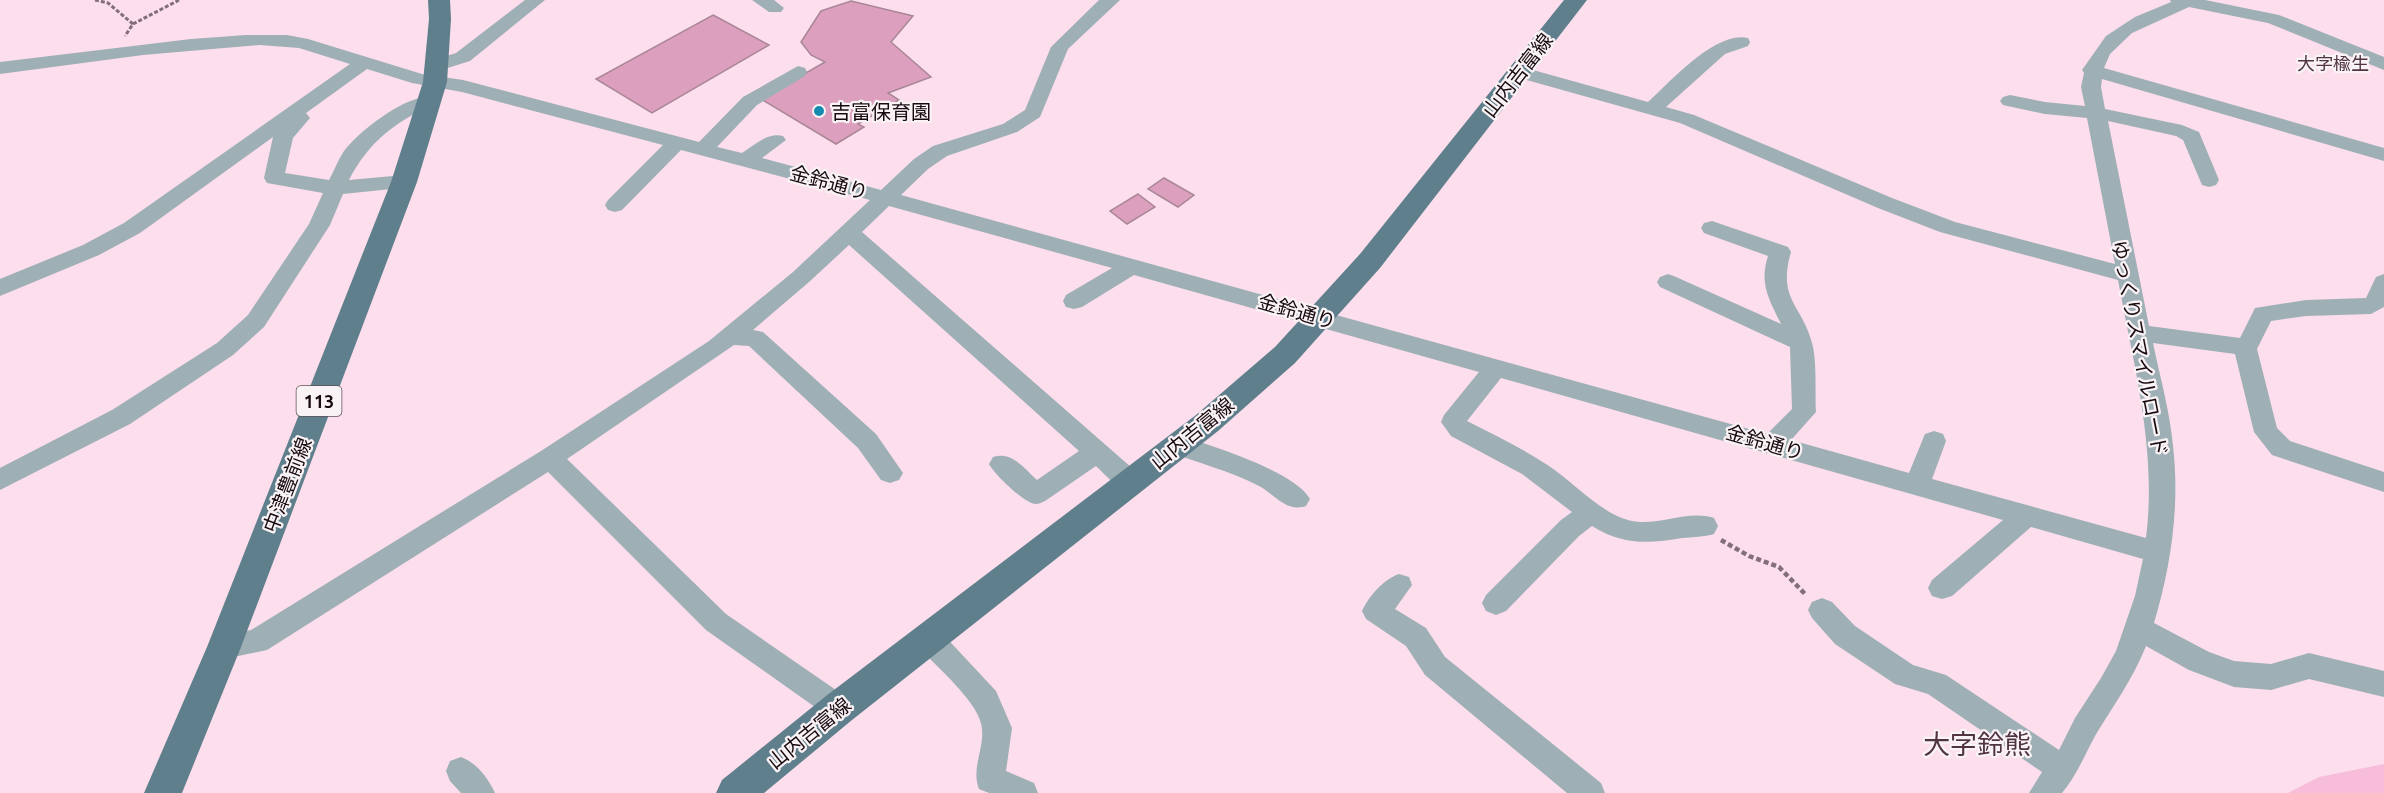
<svg xmlns="http://www.w3.org/2000/svg" width="2384" height="793" viewBox="0 0 2384 793" font-family="Ubuntu,'Noto Sans JP',sans-serif">
	<rect width="100%" height="100%" fill="#fcdeec"/>
	<path fill="#f8bdda" d="M2384,764V793H2288L2319,777Z"/>
	<path fill="#dd9fbe" stroke="#a98798" stroke-width="1.5" d="M851,1L913,16L891,42L931,77L888,93L899,100L858,124L864,127L836,144L761,99L825,62L811,55L801,42L821,11Z
		M713,15L769,45L652,113L596,79Z
		M1164,178L1194,195L1178,207L1148,189Z
		M1138,194L1155,207L1127,224L1110,211Z"/>
	<g fill="none" stroke-linecap="round" stroke-linejoin="round">
		<path stroke="#836f79" stroke-width="3" stroke-dasharray="4 2" stroke-linecap="butt" d="M95,0L108,3L133,24L125,36
			M133,24L179,0"/>
		<path stroke="#836f79" stroke-width="4.5" stroke-dasharray="5 3" stroke-linecap="butt" d="M1721,540L1749,556L1779,567L1806,595"/>
		<path fill="#9eafb6" fill-rule="evenodd" d="M525,0H545L470,61L438,71L431,69L429,65L431,61L456,53Z
			M752,0H774L784,8L781,12H769Z
			M1099,0H1120L1068,49L1040,117L1017,132L947,156L928,169L901,195L1767,434L1792,409L1790,347L1660,287L1657,282L1660,277L1668,274L1676,277L1781,324C1769,299 1759,284 1768,256L1704,233L1701,228L1704,223L1712,221L1788,247L1791,252C1777,300 1802,304 1812,343C1817,360 1815,393 1816,412L1791,440L1909,473L1925,434L1934,431L1943,434L1946,441L1932,479L2146,538C2157,449 2134,367 2118,280L1940,232L1878,208L1680,123L1512,76L1510,72L1512,68L1519,66L1648,102C1670,82 1716,30 1748,38L1750,42L1748,46L1725,54L1666,107L1694,115L1892,198L1955,222L2115,264L2087,118L2045,114L2003,105L2000,101L2003,97L2010,95L2045,102L2085,106L2081,87L2084,73L2082,70L2106,36L2135,17L2171,2L2170,0H2205L2279,15L2384,57V70L2268,23L2189,7L2132,33L2110,54L2104,68L2384,148V161L2102,79L2101,87L2105,109L2182,125L2199,132L2219,180L2216,185L2209,187L2202,185L2183,140L2176,136L2108,121L2149,326L2240,338L2255,308L2306,300L2366,298L2376,277L2384,274V307L2371,314L2306,316L2271,321L2257,349L2277,428L2290,441L2384,472V492L2272,455L2254,432L2235,354L2153,343C2160,377 2170,412 2173,446C2180,506 2171,566 2154,623L2209,652L2234,661L2271,664L2309,653L2384,671V697L2309,679L2271,690L2234,687L2189,670L2146,646C2133,679 2113,706 2095,736C2084,756 2077,775 2062,793H2029L2042,772L1928,694L1895,684L1835,644L1812,618L1808,610L1812,602L1822,598L1832,602L1855,626L1913,665L1946,675L2059,750L2075,718L2101,678L2116,651L2135,596L2143,559L2031,527L1952,596L1942,599L1932,596L1928,588L1932,580L2003,520L1501,378L1467,421L1469,422C1496,436 1524,449 1549,466C1573,482 1601,513 1628,520C1657,528 1686,509 1714,518L1718,526L1714,534C1704,537 1693,537 1682,538C1649,544 1622,545 1592,526L1579,536L1506,611L1496,615L1486,611L1482,603L1486,595L1561,520L1572,512L1522,474L1451,436L1441,422L1444,415L1479,372L1134,275L1082,307L1074,309L1066,307L1063,301L1066,295L1112,268L889,206L862,232L1140,475L1144,482L1140,489C1121,495 1109,478 1096,466L1045,501C1042,502 1039,504 1036,504C1025,504 994,474 989,464L993,457C1012,451 1024,468 1037,480L1079,451L849,245L809,282L753,330L763,332L876,434L903,473L899,480L890,483L881,480L858,448L749,346L734,345L567,459L726,614L849,699L853,708L849,717L839,721L829,717L706,630L548,472L267,650L224,659L214,656L210,647L214,638L251,630L541,451L709,341L793,272L870,200L681,150L622,210L615,212L608,210L605,205L608,200L663,145L462,92L412,83L367,69L306,113L310,118L293,138L285,173L329,180C334,171 338,160 344,151C360,130 411,90 438,97L441,101C435,109 424,108 416,113C385,130 365,149 349,180L404,175L411,177L414,182L411,187L343,194L330,225L264,327L233,355L130,424L0,490V468L112,410L217,343L248,315L309,224L323,193L267,183L264,178L273,137L140,233L99,255L0,296V279L83,245L124,223L350,64L299,48L260,45L143,55L0,74V62L191,39L246,35H287L308,39L422,74L463,80L699,142L743,97L798,66L805,68L807,72L805,76L757,105L717,147L742,153C754,145 768,132 783,136L786,140L762,158L881,190L914,159L933,146L1003,124L1025,110L1051,47Z
			M1178,435C1209,445 1295,471 1310,499L1306,506C1286,513 1274,493 1257,485C1230,471 1198,463 1169,452L1166,445L1169,438Z
			M1399,574L1409,577L1412,585L1395,609L1426,628L1445,657L1601,783L1605,793H1567L1425,675L1406,646L1366,619L1362,611C1369,596 1384,579 1399,574Z
			M929,627L939,630L996,691L1012,728L1006,771L1034,783L1038,793H989L979,789C971,769 984,750 982,729C981,704 936,666 919,648L915,639L919,630Z
			M461,757C477,763 488,778 495,793H461L450,781L446,771L450,761Z"/>
		<path fill="#607f8c" fill-rule="evenodd" d="M428,0H450L451,19L447,82L417,182L241,647L182,793H144L207,647L391,182L423,82L429,19Z
			M1564,0H1587L1380,268L1295,363L1218,431L852,720L764,793H716L722,780L826,696L1196,415L1275,347L1360,254Z"/>
	</g>
	<circle fill="#158caf" stroke="#faf3f6" stroke-width="2" cx="819" cy="111" r="6"/>
	<g text-anchor="middle" dominant-baseline="central" stroke-width="4.5" stroke-linejoin="round" paint-order="stroke">
		<g font-size="18" fill="#503442" stroke="#faf3f6">
			<text x="2333" y="63">大字楡生</text>
		</g>
		<rect fill="#faf3f6" stroke="#5b5156" stroke-width="1.5" x="296.5" y="386" width="45" height="30" rx="4.5"/>
		<g font-size="18" font-weight="bold" fill="#170b11">
			<text x="319" y="401">113</text>
		</g>
		<g font-size="20" fill="#170b11" stroke="#faf3f6">
			<text transform="translate(1517 75) rotate(-52)">山内吉富線</text>
			<text transform="translate(829 182) rotate(15)">金鈴通り</text>
			<text transform="translate(1297 311) rotate(16)">金鈴通り</text>
			<text transform="translate(2140 348) rotate(79)">ゆっくりスマイルロード</text>
			<text transform="translate(1192 433) rotate(-39)">山内吉富線</text>
			<text transform="translate(1765 442) rotate(16)">金鈴通り</text>
			<text transform="translate(287 485) rotate(-69)">中津豊前線</text>
			<text transform="translate(809 733) rotate(-39)">山内吉富線</text>
		</g>
		<g font-size="20" fill="#170b11" stroke="#faf3f6" text-anchor="start">
			<text x="831" y="111">吉富保育園</text>
		</g>
		<g font-size="27" fill="#503442" stroke="#faf3f6">
			<text x="1977" y="744">大字鈴熊</text>
		</g>
	</g>
</svg>
